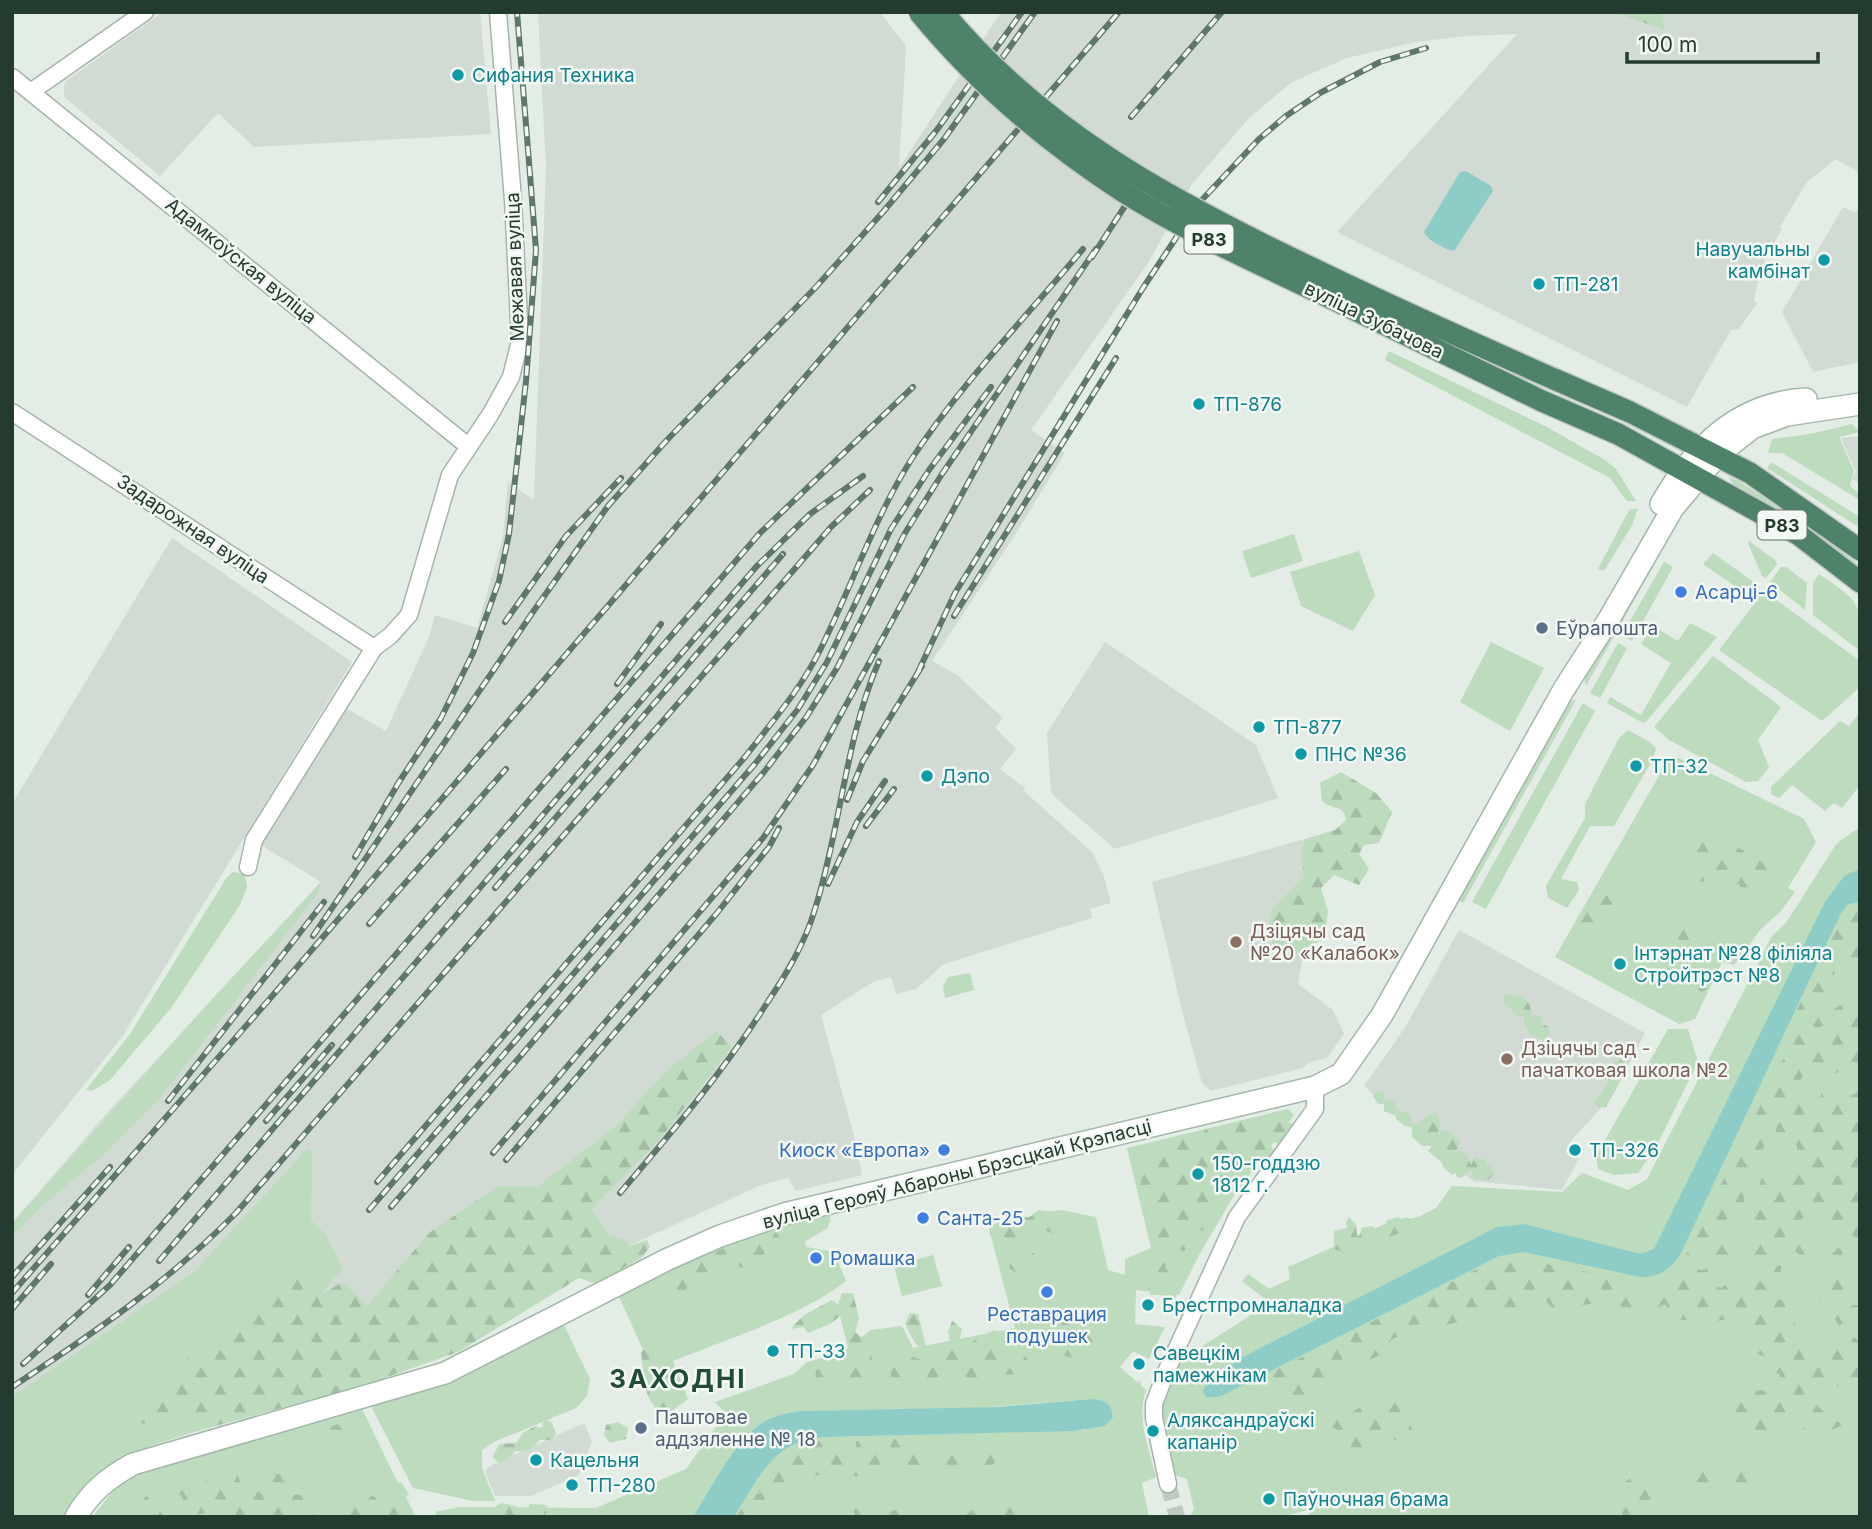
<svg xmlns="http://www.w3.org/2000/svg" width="1872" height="1529" viewBox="0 0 1872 1529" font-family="Inter,sans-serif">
	<defs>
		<pattern id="forest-firs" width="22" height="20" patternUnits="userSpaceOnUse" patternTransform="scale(1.75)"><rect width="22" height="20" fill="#bddbbd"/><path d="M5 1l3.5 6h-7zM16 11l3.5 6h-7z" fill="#a2bda3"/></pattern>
	</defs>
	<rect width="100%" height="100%" fill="#e3ece5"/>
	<path fill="#d1dbd4" d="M163,12H480L491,134L254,147L218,113L160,176L64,97V85L66,81Z
		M538,12H880L906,46L899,168L1001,12H1860V173L1836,159L1807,182L1780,227L1782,229L1764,261L1767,264L1758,281L1754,300L1757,303L1739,329L1731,330L1687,407L1337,232L1517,34L1466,36L1416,42L1347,58L1292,82L1250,117L1192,184L1148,263L1031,430L1065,453L1015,535L932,661L957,675L1003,718L995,727L1016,749L1000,769L1025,788L1024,791L1093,853L1104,877L1111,903L1090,909L1092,918L944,964L916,989L896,994L891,977L873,982L821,1015L856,1143L862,1175L796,1191L788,1178L761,1185L559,1278L12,1478V1223L106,1114L321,882L259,844L342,706L386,731L429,637L435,615L477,628L503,537L508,482L534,500L546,167Z
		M1860,206V362L1813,372L1782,312L1843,207L1855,213Z
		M1860,436V484L1853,479L1856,472L1841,438Z
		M172,538L352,662L122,1037L12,1175V804Z
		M1105,642L1256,745L1278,798L1115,849L1056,798L1051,791L1047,733Z
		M1312,837L1313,900L1298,984L1333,1010L1344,1034L1327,1058L1310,1062L1303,1068L1211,1091L1202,1083L1182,1011L1152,882Z
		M1459,930L1645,1033L1613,1095L1570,1142L1566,1152L1579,1159L1562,1190L1473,1181L1364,1086L1406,1026Z
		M584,1423L592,1441L579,1475L531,1496H495L485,1471L490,1466Z"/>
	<path fill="#bddbbd" d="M1389,351L1547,427L1605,460L1616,469L1636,501H1627L1610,478L1385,360Z
		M1852,424L1860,432L1839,437L1854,471L1850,486L1860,494V500L1782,453H1768L1772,439L1810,434Z
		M1771,462L1860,517L1857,526L1767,468Z
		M1728,477L1738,481L1808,525L1860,566V573L1803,529L1734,485Z
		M1638,508L1632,525L1604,571L1598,569L1629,510Z
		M1676,521L1678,522L1586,686L1584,676Z
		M1294,534L1303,561L1251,578L1242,551Z
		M1749,541L1775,560L1777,564L1766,578L1762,576L1748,543Z
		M1359,551L1375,595L1353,631L1301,606L1290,572Z
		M1713,553L1758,585L1749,596L1703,564Z
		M1664,562L1673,567L1632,641L1622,635Z
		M1781,567H1786L1807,583L1805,610L1770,582Z
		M1819,574C1862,604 1860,599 1860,651L1813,615V583Z
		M1764,591L1860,661V687L1822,721L1719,650Z
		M1690,623L1717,637L1646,722L1643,723L1607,703L1610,697L1641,715L1671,663L1641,644L1653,626L1678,641Z
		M1491,642L1544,668L1510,731L1460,702Z
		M1618,643L1627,648L1600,698L1590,693Z
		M1713,656L1781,707L1758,740L1769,767L1758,781L1746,782L1669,740L1654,727Z
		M1576,700L1463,903L1460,901L1459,898L1563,708L1571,701Z
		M1583,703L1595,711L1486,909L1472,902Z
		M1860,712V785L1842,808L1834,803L1825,811L1792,785L1779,798L1771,794V787L1840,721L1849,726Z
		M1628,730L1648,741L1656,748L1653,759L1614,826H1590L1561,879L1577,882L1579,890L1567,908L1548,898L1546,886L1585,818V804L1619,738Z
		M1673,757L1679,758L1804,819L1816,842L1788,888L1795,892L1780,912L1761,929L1734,965L1722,962L1695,1019L1679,1024L1555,957L1668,760Z
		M1860,827V1517H1310L1308,1510L1281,1517H1189L1194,1509L1187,1479L1173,1475C1162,1435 1156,1406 1171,1366L1270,1303L1242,1281L1248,1274L1269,1289L1290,1279L1288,1267L1385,1224L1418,1217L1436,1208L1452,1186L1562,1192L1582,1173L1628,1190L1647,1179L1772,936L1786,923L1837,843Z
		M233,872L245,874L247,887L240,905L171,1008L110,1080L92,1091L86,1090L130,1034L227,877Z
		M322,881L315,897L160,1098L103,1155L43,1205L12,1235V1224L204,1008Z
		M970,973L974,990L945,998L943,986L948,977Z
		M1668,1029H1688L1698,1062L1655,1149L1638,1173L1614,1175L1598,1169L1596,1156Z
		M1288,1109L1294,1115L1233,1197L1199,1255L1179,1295L1136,1290L1135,1324L1165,1327L1149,1359L1133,1351L1120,1367L1146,1390C1136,1417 1149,1450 1156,1477L1142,1483L1149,1517H734C762,1473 770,1442 828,1437L1085,1430L1113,1414C1109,1403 1104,1399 1092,1399L980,1408L800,1411C786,1413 771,1416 759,1425C735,1441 709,1491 693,1517H437L435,1512L459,1507L596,1508L686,1469L718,1424L728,1416L715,1402L794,1374L807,1362L841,1353L871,1330L902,1326L913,1348L1015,1328L988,1225L1061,1210L1096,1217L1108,1270L1125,1275V1259L1151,1248L1127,1148Z
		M308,1148L312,1151L311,1220L325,1234L343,1268L318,1297L181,1364L172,1388L142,1407L123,1424L188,1420L201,1430L150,1446L108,1468L68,1517H12V1397L194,1272Z
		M825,1210L831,1214L828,1228L804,1242L807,1247L834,1252L846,1281C804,1315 724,1340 673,1361L688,1399L671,1412L617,1292L692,1255Z
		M933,1255L942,1286L902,1296L894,1266Z
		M556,1324L564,1325L590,1379L587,1396L576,1408L494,1442L482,1450V1468L495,1501H473L413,1488L369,1402Z
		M360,1404L389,1465L416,1517H92L118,1485L151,1465Z"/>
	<path fill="url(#forest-firs)" d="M1613,12H1661L1665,30Z
		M1341,772L1376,793L1392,812L1379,843L1364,845L1359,854L1369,869L1359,885L1334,875L1321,888L1328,911L1325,938L1284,960L1266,934L1273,908L1304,877L1301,850L1305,839L1335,830L1346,820C1344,804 1331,810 1322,801L1320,783Z
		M1710,837L1719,842L1721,848L1715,849V854L1729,859L1730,851L1735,846L1744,851L1748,857L1746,865L1748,866L1755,859L1763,862L1768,867L1766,874L1780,873L1769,893L1762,896L1761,891L1749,893L1739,890L1740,884L1718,888L1706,882V879L1703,882L1691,878L1686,871L1691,867L1688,857L1696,844Z
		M1613,888L1622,890L1623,894L1627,893L1634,899L1633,903L1628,906L1619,902L1616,904L1615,908L1601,914L1596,921L1598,928C1589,931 1582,929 1577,920L1579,915L1585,908L1592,909L1597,899L1602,900Z
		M1853,904L1860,905V958L1851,965L1839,962L1834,967L1835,978L1843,990L1837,994L1825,991L1826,1000L1817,1006L1820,1015L1824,1016L1840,1005L1850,1008L1856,1014L1860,1013V1027L1854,1032H1842L1836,1027V1020L1830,1021L1817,1029L1808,1022L1801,1027L1792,1020L1845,910Z
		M1680,924H1688L1693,928L1692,932L1701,935L1705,940L1698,946L1700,948L1693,964L1695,969C1705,973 1708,977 1709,988L1702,992L1689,984L1688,979L1684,982L1678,977V965L1667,973L1646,962L1636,951L1640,945L1646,942L1651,947L1662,935L1666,938L1669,934L1672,936V933L1678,929Z
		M1509,994L1515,997L1519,994C1528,999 1532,1006 1531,1016L1538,1015L1543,1019L1542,1025L1548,1026L1550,1032L1545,1040C1532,1039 1523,1029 1524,1016H1517L1503,1001V996Z
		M717,1031L732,1047L660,1139L592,1209L609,1235L624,1239L630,1246L647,1240L650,1247L641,1258L596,1284L579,1278L458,1352L359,1387L201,1430L188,1420L122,1425L142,1407L172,1388L181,1364L264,1291L296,1276L318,1297L342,1282L368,1305L429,1233L498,1186L537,1187L617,1125L665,1072Z
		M1806,1032L1810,1038L1813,1034L1839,1033L1845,1039L1860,1040V1080L1853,1082L1843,1077L1846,1069C1833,1077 1822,1072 1809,1067L1794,1089L1796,1094L1773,1118L1762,1137C1769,1153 1754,1170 1745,1182L1747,1195L1744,1197V1206L1724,1221L1718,1238L1721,1244L1746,1251L1750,1244L1744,1224L1751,1209L1765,1205L1769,1199L1758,1190L1761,1179L1772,1173L1778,1180L1787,1164L1798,1158L1797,1146L1790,1135L1778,1134L1773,1126L1774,1119L1783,1116L1790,1105L1804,1097L1809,1101L1821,1096L1823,1086L1833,1082L1849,1090L1853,1095L1860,1090V1251L1856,1249L1855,1237L1849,1234L1848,1230L1851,1227L1839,1226L1834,1230L1822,1229L1814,1220L1813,1211L1807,1213L1796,1226L1806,1230V1234L1799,1239L1805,1246L1816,1247L1813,1256L1800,1255L1792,1249V1241L1785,1242L1787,1252L1783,1253L1780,1259L1765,1264L1767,1267L1781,1265L1780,1281L1767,1285C1772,1289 1780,1288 1786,1292L1781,1297L1772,1296V1300L1788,1299L1794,1309L1795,1324L1789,1330L1794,1339L1809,1354L1831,1349L1838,1338L1849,1333L1860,1342V1383L1853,1388L1834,1386L1813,1391L1811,1399L1826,1414L1825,1421H1836L1843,1425L1815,1438L1803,1430L1805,1421L1797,1420L1792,1430L1774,1428L1758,1435L1744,1437L1736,1425L1739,1420L1732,1415V1408L1746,1396L1752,1398L1751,1393L1761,1390L1768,1393L1769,1387L1782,1381L1779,1374L1769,1371L1765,1364L1771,1362L1768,1358L1753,1352L1741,1330L1743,1323L1737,1316L1715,1322L1695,1317L1692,1320H1676L1672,1325L1663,1319L1671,1314L1665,1304L1653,1310L1645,1312L1640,1320L1633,1324L1629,1312L1636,1308H1643L1646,1299L1678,1278V1274L1696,1267L1699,1270L1708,1269L1710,1271L1718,1269L1722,1278L1710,1281L1721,1288L1729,1282L1738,1286C1747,1279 1756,1278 1766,1284L1759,1277V1270L1751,1271L1743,1265L1741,1259L1745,1251L1729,1268L1718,1265L1715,1261L1686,1260L1685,1257L1795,1036Z
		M1619,1057L1628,1067L1606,1107L1599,1108L1593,1102C1595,1099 1599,1097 1601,1094C1604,1091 1614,1066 1614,1062Z
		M1377,1092L1383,1093L1386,1101L1390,1099L1395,1103L1397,1111L1400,1110L1412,1116L1411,1123L1419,1124L1429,1114L1437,1115L1441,1125L1437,1134L1444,1130L1452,1133L1460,1140L1459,1147L1454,1152L1461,1151L1468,1156L1471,1165L1475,1157L1486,1160L1487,1165L1492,1166L1494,1174L1488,1180L1475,1179L1472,1172L1469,1171L1465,1176L1458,1178L1455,1173L1452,1175L1443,1167L1442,1163L1428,1151L1432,1146H1422L1412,1137V1127L1405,1126L1396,1119V1116L1384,1111V1104H1378L1373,1096Z
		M1266,1115L1275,1123L1281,1120L1293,1124L1280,1143L1269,1142L1274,1151L1267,1160L1251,1159L1242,1176L1250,1183L1243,1192H1227L1213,1212L1214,1220L1207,1230L1197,1231L1189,1237L1190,1245L1183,1252C1175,1244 1167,1241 1155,1244L1148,1231L1153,1228L1151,1218L1143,1209L1139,1185L1142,1182L1136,1178L1131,1158C1139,1153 1147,1155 1155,1152L1154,1142L1188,1134L1194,1143L1204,1140V1130Z
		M1038,1210L1057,1212L1060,1225L1053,1234L1041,1228L1035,1227V1241L1017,1248L995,1245L989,1232L995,1228L1010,1226L1016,1218L1030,1217Z
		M1349,1217L1356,1225L1357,1235L1359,1236L1362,1228L1372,1226L1376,1230L1384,1227L1387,1220L1398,1217L1401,1219L1406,1217L1414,1222L1408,1225L1407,1230L1390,1237L1379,1235L1378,1241C1371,1244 1359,1244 1355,1247L1352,1257L1343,1255L1341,1251L1334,1249V1231L1347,1228L1346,1222Z
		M790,1226L804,1232V1238L798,1243L785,1244L774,1254H764L753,1260L751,1264L741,1268L737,1264L717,1276L714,1275L693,1283L680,1294L673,1285L680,1277L674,1268C684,1264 692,1261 702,1258C723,1251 732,1238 756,1248L759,1236L767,1228L775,1231L781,1239L786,1237Z
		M1838,1248L1842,1250L1843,1259L1849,1260L1851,1264L1845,1267L1844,1272L1854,1276L1857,1285L1848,1295L1851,1305H1860V1318L1852,1319L1839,1326L1835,1319L1839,1312L1833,1313L1818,1298L1820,1286L1826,1276H1836L1834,1268L1840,1262L1832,1254Z
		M1156,1251L1167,1261L1165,1267L1169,1273L1167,1282L1177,1289L1175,1305L1169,1311L1162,1308L1161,1295H1150L1149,1288L1158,1283L1159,1277L1157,1266L1147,1264L1148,1259L1143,1264L1131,1261L1134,1255H1149Z
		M1033,1253L1039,1258L1038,1264L1029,1269L1022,1266L1017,1274L1009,1268L1012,1258L1024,1259Z
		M1514,1258L1609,1276L1616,1285L1613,1288L1618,1291L1632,1292L1641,1300L1634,1304L1631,1309H1624L1619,1304C1610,1306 1604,1301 1596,1303C1581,1305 1568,1308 1553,1309L1539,1294L1532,1295C1529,1308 1523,1319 1509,1324L1506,1316L1508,1311L1498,1307L1501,1298L1488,1291L1473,1301L1478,1307L1469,1319L1443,1326L1435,1323L1415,1337L1404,1333L1391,1340L1388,1351L1363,1363L1360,1358L1353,1359L1345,1365L1328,1366L1329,1372L1336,1373C1324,1392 1315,1387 1300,1400L1281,1398L1271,1389L1272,1372L1481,1267Z
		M1068,1292L1077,1299L1075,1316L1070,1324V1333L1087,1332L1099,1342L1088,1357C1041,1365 1042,1318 1068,1292Z
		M842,1293H853L859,1318L855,1332L870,1343L873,1367L870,1381L848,1384L815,1380L816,1370L839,1363H852L840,1316L830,1324L808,1333L803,1327L790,1329L804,1315L832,1300L838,1305Z
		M910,1313L918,1314L926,1346L938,1348L951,1346L948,1332L952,1321L962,1329L959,1342L963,1347L994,1330L1015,1343L1029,1361L1018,1374L978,1377L966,1387C939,1381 917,1390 891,1377V1368L898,1362L906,1366L912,1357L934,1362L938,1358C917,1349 914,1344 905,1323Z
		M648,1345C668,1365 670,1378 671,1406L660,1412C642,1397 644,1374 641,1352Z
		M1128,1380L1134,1383L1140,1381L1142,1389L1132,1400L1122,1403L1113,1392Z
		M1413,1398L1418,1403L1411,1408L1417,1414L1410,1422L1414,1437L1396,1440L1391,1438L1378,1448L1374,1438H1368L1363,1446L1369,1460H1353L1347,1455C1347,1440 1343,1434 1331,1426L1335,1418L1342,1419L1365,1404H1376L1379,1408L1387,1403L1393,1405L1400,1400Z
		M545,1419L552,1423L556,1434L551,1440H539C534,1450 526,1452 515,1451L512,1456L499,1463L493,1457L499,1444L516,1443L523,1433L535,1426L541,1428Z
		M618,1422L628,1428L626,1439L610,1443L604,1435L606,1425Z
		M338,1424L347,1433V1444L335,1448L326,1442L329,1427Z
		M894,1439H909L918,1452L925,1448L934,1449V1455L942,1449H951L956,1456C971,1448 992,1437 1002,1455C991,1469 980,1474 962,1472L956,1466C939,1475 920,1468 901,1473L892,1467L886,1475H866L863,1471L860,1476H841L827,1471C817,1478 804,1478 793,1472L786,1477L784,1490L765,1517H736L751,1494L762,1493L753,1489L771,1465L793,1453L794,1445L806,1441H833L835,1448L856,1449V1441L876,1440L880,1446L890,1447Z
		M1738,1467L1744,1468L1746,1477L1752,1482L1743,1493L1725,1496V1491L1721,1490C1712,1495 1707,1506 1694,1502L1687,1484L1691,1477L1707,1471L1709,1478L1716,1481L1728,1470Z
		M223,1469L237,1473L243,1491L250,1486L262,1494L267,1506L278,1500L268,1483V1474H286L299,1481L293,1494L301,1495L315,1517H229L220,1499L214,1500L202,1492L203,1483Z
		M1650,1471L1662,1491L1658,1497L1650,1501L1657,1504L1655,1515L1658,1517H1624L1619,1509L1620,1500L1626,1496L1622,1492C1624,1477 1637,1474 1650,1471Z
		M997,1475L1007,1484L1016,1485L1015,1494L1025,1503V1512L1016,1517H963L972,1510L976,1514L982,1512L989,1514L992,1505L998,1506L1001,1501V1489L990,1479Z
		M166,1482L167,1487L185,1486L211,1502L207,1513L194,1515L185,1505L181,1495L167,1493L159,1499L157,1506L164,1517H145L144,1510L139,1506L145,1497L153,1496L150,1488Z
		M401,1482L409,1494L400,1502L404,1509H410L415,1517H349L342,1513L344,1503L355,1504L362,1493L375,1497L381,1508H390L384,1498L392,1485Z
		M501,1503L515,1506L526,1513L530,1504L547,1505L545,1516L559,1514L560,1517H493L492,1509Z
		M871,1507L889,1511L897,1510L900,1515L909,1517H855L854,1509H862L868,1514Z"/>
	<path fill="#8ecdc7" d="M1466,171L1491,186L1493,191L1454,251C1445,249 1428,241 1424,232L1460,172Z
		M1860,869V902L1848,904L1841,913L1681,1253C1671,1270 1659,1277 1640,1277L1524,1252L1499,1256L1219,1397H1206L1203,1391L1210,1379L1241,1358L1497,1227L1524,1224L1640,1254L1654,1249L1825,902L1844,876Z
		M1092,1399C1105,1399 1112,1404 1113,1417L1105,1426L1073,1431L828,1437C772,1440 761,1475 734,1517H693C709,1491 735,1441 759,1425C771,1416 786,1413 800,1411L998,1407Z"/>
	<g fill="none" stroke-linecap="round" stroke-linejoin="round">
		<path stroke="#bdc9c1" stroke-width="16" stroke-dasharray="16 8" stroke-linecap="butt" d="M1168,1484L1177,1517"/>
		<defs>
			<path id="minor" d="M12,77L468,446
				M32,91L145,12
				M12,412L374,648
				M248,867L254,840L374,648L390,636L409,615L450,475L490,415L511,377L520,341L513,200L498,12
				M1168,1484L1154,1418V1404L1166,1372L1237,1217L1315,1109V1087"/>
			<path id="secondary" d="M1661,504C1694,447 1737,403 1806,399
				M76,1517C90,1492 108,1478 133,1464L445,1373L668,1259L720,1236L784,1214L1315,1087L1341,1074L1382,1015L1564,689L1609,619L1673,508L1718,455L1752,428L1787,415L1860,404"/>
			<path id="trunk" d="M1554,379L1630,412L1750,473L1860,550
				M1542,401L1618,434L1777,522L1799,535L1860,582"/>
		</defs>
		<use href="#minor" stroke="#a6b4ab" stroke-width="19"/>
		<use href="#secondary" stroke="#a2b7aa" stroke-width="24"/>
		<use href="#trunk" stroke="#c2c8c5" stroke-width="24"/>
		<use href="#minor" stroke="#fff" stroke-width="16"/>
		<use href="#secondary" stroke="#fff" stroke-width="21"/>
		<use href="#trunk" stroke="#4e8269" stroke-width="21"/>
		<defs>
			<path id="rail" d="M1131,117L1222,12
				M878,202L936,131L1022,12
				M1092,257L1136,189
				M954,616L1116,358
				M505,622L566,536L621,478
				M918,672L955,593L1143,288L1199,203L1259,139L1286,116L1320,93L1380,62L1426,48
				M617,684L661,624
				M847,800L863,761L922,666
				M866,826L894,789
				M355,857L399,782L441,718L473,653L499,581L509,534L526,381L536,250L517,12
				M828,884L857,822L885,781
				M495,888L783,554
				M369,924L506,769
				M313,936L535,609L608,506L667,440L816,287L883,212L944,139L1035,12
				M168,1101L324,902
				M266,1121L332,1045
				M493,1153L763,838L813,765L1057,321
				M506,1160L717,913L769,847L779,828
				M377,1182L745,757C771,723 800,690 819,652C851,589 873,520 911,460C960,385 1026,317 1083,249
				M620,1193C672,1132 724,1071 767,1003C787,973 805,943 815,909C841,827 845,740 879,661
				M391,1207L764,772L807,716L837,668L905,533L942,474L1096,249
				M369,1210L754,765L798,709L827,662L891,529L929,470L991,387
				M159,1261L756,567L810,514L863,476
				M12,1277L110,1167
				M12,1293L267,1002L1119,12
				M88,1295L129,1247
				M12,1309L51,1264
				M23,1364L110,1285L760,533L913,387
				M12,1387C94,1333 167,1283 236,1213L831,527L870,490"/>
		</defs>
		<use href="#rail" stroke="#5e776a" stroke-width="6"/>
		<use href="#rail" stroke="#f3f8f4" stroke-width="3.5" stroke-dasharray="10" stroke-linecap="butt"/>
		<defs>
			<path id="trunk-bridge" d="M919,12C977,83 1048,143 1125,193C1186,231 1253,261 1318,292C1393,328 1467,365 1542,401
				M943,12C1042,132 1175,203 1312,268C1392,307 1473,343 1554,379"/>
		</defs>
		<use href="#trunk-bridge" stroke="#c2c8c5" stroke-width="24" stroke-linecap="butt"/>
		<use href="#trunk-bridge" stroke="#4e8269" stroke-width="21"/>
	</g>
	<g fill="#0f9aa8" stroke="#f3f8f4" stroke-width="2.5">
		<circle cx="458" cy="75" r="7"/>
		<circle cx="1824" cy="260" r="7"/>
		<circle cx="1539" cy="284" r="7"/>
		<circle cx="1199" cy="404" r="7"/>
		<circle cx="1259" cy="727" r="7"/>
		<circle cx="1301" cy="754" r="7"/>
		<circle cx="1636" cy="766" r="7"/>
		<circle cx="927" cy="776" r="7"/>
		<circle cx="1620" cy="964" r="7"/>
		<circle cx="1575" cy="1150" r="7"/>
		<circle cx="1198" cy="1174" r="7"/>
		<circle cx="1148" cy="1305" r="7"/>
		<circle cx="773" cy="1351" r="7"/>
		<circle cx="1139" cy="1364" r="7"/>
		<circle cx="1153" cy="1431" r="7"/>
		<circle cx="536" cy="1460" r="7"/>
		<circle cx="572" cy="1485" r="7"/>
		<circle cx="1269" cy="1499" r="7"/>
	</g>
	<g fill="#3f7fe0" stroke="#f3f8f4" stroke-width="2.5">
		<circle cx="1681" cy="592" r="7"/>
		<circle cx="944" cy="1150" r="7"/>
		<circle cx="923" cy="1218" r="7"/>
		<circle cx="816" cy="1258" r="7"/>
		<circle cx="1047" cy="1292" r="7"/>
	</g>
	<g fill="#5c6f8a" stroke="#f3f8f4" stroke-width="2.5">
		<circle cx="1542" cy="628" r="7"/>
		<circle cx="641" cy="1428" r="7"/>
	</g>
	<g fill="#8d6e63" stroke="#f3f8f4" stroke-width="2.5">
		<circle cx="1236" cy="942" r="7"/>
		<circle cx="1507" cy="1059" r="7"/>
	</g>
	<g text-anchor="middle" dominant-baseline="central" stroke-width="5" stroke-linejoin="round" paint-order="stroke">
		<g fill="#f3f8f4" stroke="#62746a" stroke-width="2">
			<rect x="1184.5" y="224.5" width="49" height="29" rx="5"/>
			<rect x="1757.5" y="510.5" width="49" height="29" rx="5"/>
		</g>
		<g font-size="18" font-weight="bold" fill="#243c2f">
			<text x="1209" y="239">Р83</text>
			<text x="1782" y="525">Р83</text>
		</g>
		<g font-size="19" fill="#0d838f" stroke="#f3f8f4" text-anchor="start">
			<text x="472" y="75">Сифания Техника</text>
			<text x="1810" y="249" text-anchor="end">Навучальны<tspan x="1810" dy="22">камбінат</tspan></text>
			<text x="1553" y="284">ТП-281</text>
			<text x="1213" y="404">ТП-876</text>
			<text x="1273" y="727">ТП-877</text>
			<text x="1315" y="754">ПНС №36</text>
			<text x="1650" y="766">ТП-32</text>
			<text x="941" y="776">Дэпо</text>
			<text x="1634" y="953">Інтэрнат №28 фiлiяла<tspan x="1634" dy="22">Стройтрэст №8</tspan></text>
			<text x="1589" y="1150">ТП-326</text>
			<text x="1212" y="1163">150-годдзю<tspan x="1212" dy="22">1812 г.</tspan></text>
			<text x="1162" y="1305">Брестпромналадка</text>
			<text x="787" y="1351">ТП-33</text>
			<text x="1153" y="1353">Савецкім<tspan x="1153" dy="22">памежнікам</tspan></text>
			<text x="1167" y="1420">Аляксандраўскі<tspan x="1167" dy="22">капанір</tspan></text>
			<text x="550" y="1460">Кацельня</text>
			<text x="586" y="1485">ТП-280</text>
			<text x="1283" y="1499">Паўночная брама</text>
		</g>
		<g font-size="19" fill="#243c2f" stroke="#f3f8f4">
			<text transform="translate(241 261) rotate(39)">Адамкоўская вуліца</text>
			<text transform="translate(515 267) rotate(-92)">Межавая вуліца</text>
			<text transform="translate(1374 320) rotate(26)">вуліца Зубачова</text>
			<text transform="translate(193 529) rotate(34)">Задарожная вуліца</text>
			<text transform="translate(957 1174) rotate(-14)">вуліца Герояў Абароны Брэсцкай Крэпасці</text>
		</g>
		<g font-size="19" fill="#366cbe" stroke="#f3f8f4" text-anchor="start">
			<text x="1695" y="592">Асарці-6</text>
			<text x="930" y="1150" text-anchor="end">Киоск «Европа»</text>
			<text x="937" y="1218">Санта-25</text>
			<text x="830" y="1258">Ромашка</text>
			<text x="1047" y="1314" text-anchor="middle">Реставрация<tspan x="1047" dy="22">подушек</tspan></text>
		</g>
		<g font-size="19" fill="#4e5e75" stroke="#f3f8f4" text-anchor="start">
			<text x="1556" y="628">Еўрапошта</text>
			<text x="655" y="1417">Паштовае<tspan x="655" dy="22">аддзяленне № 18</tspan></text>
		</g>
		<g font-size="19" fill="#785e54" stroke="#f3f8f4" text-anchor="start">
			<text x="1250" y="931">Дзіцячы сад<tspan x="1250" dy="22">№20 «Калабок»</tspan></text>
			<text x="1521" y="1048">Дзіцячы сад -<tspan x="1521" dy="22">пачатковая школа №2</tspan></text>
		</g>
		<g font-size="26" font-weight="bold" letter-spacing="2" fill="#214d37" stroke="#f3f8f4">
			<text x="678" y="1378">ЗАХОДНІ</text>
		</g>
	</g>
	<rect width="1872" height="1529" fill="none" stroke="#243c2f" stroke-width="28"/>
	<path d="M1627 52v10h191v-10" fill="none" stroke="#243c2f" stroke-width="3.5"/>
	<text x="1638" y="52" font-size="21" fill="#243c2f" stroke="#f3f8f4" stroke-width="5" paint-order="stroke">100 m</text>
</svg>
